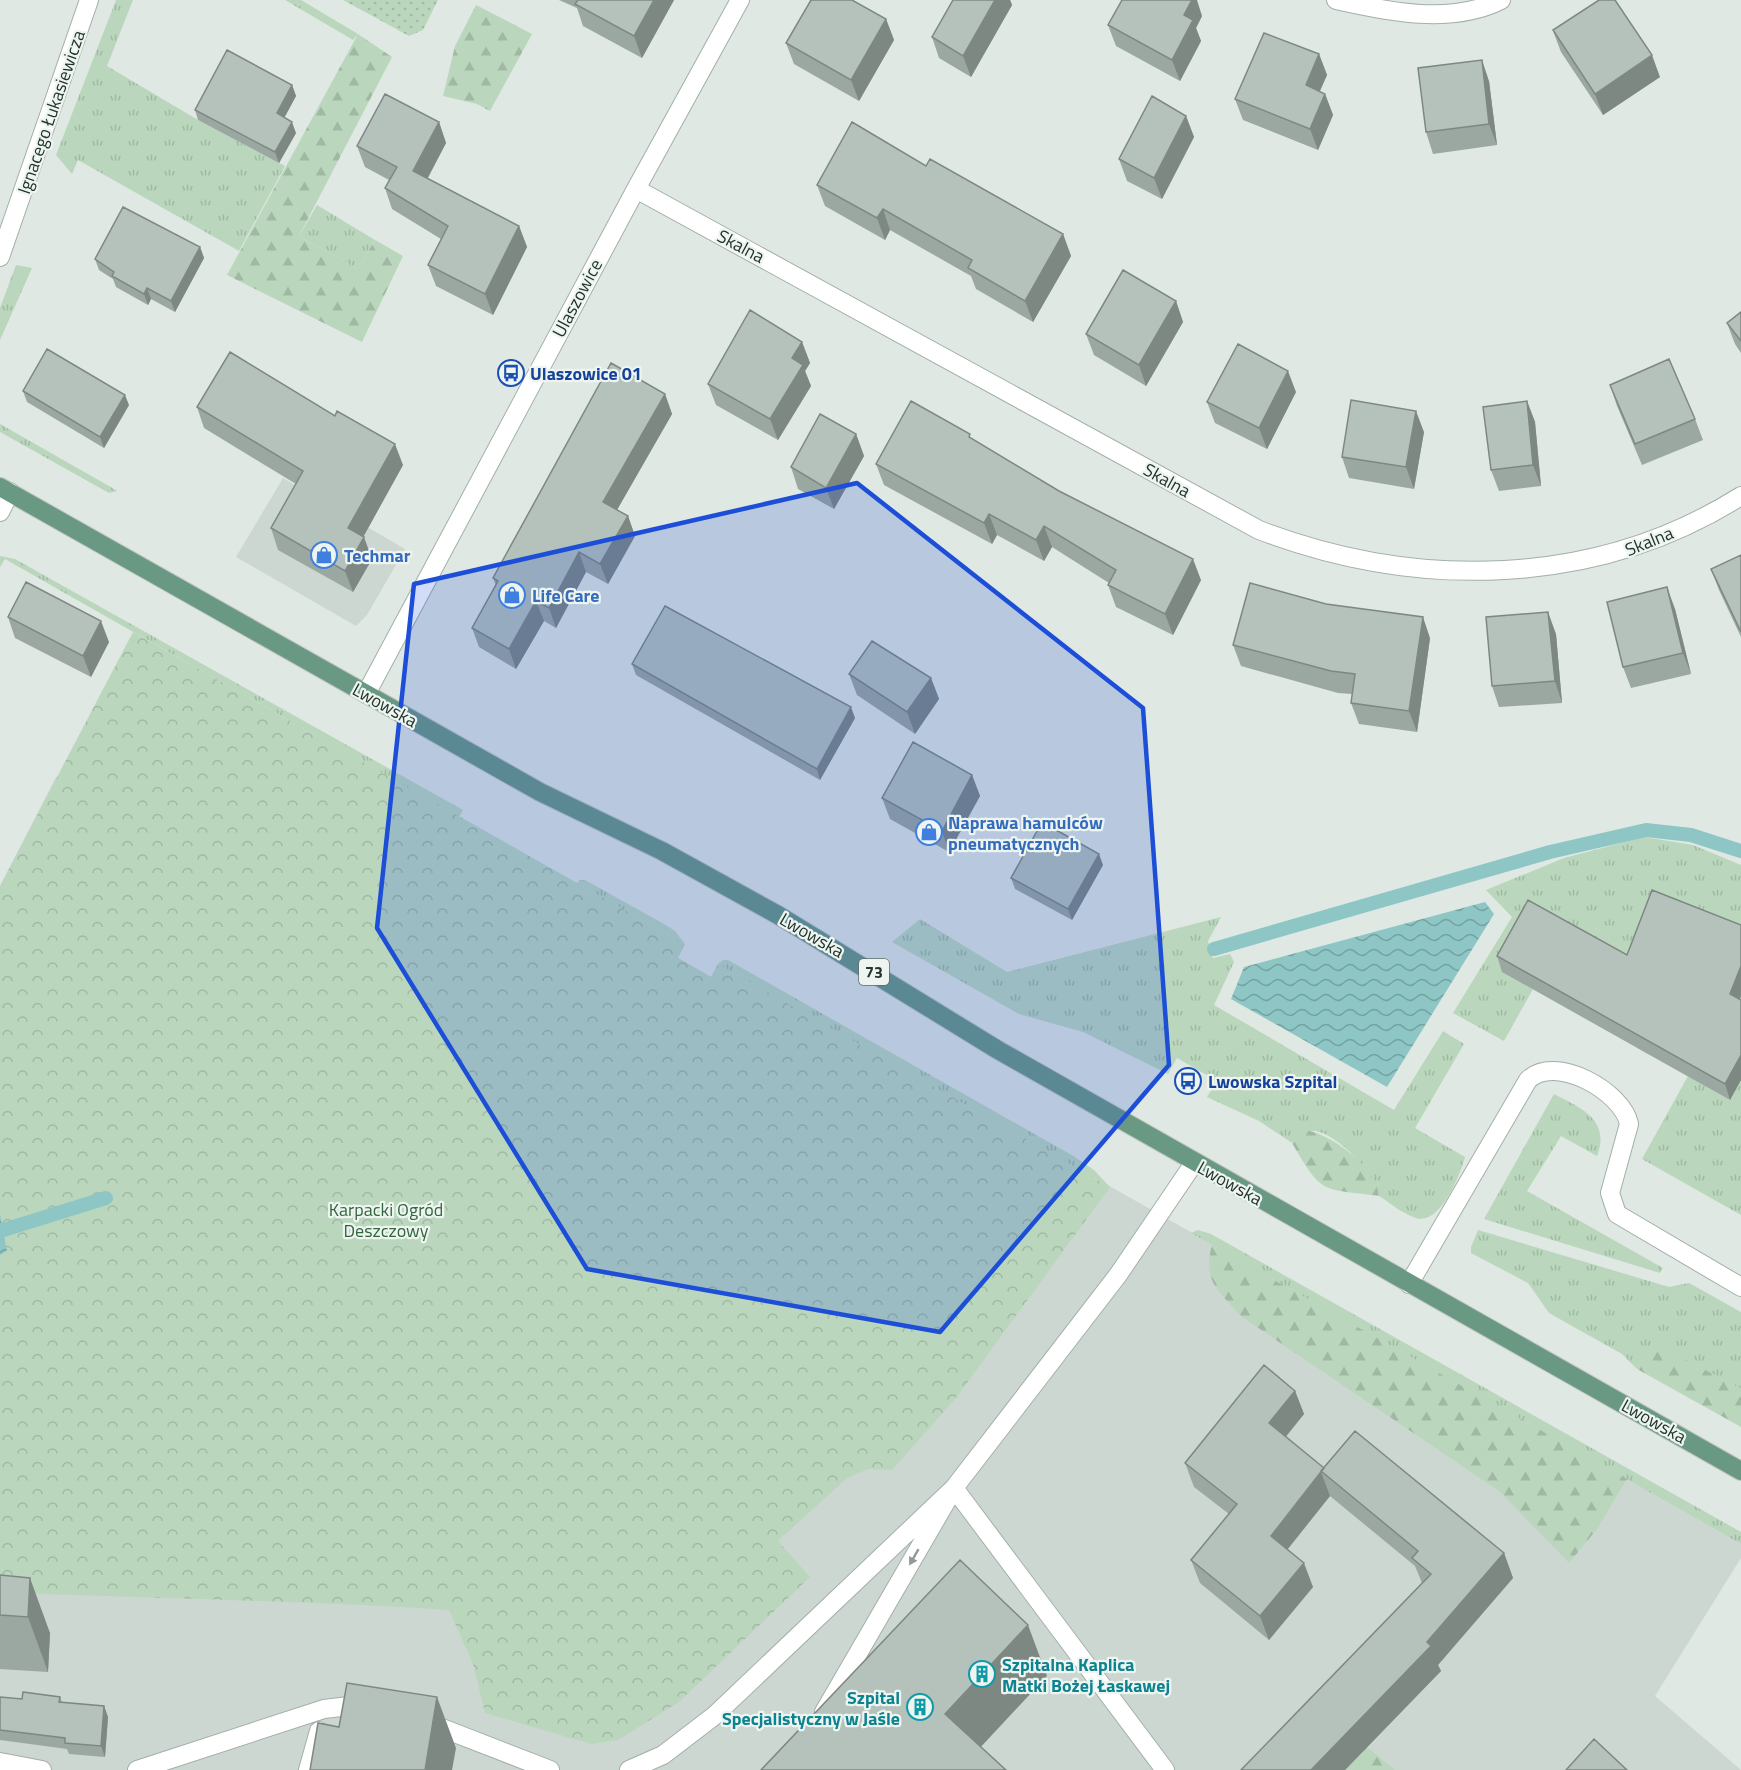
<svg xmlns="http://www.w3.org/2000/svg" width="1741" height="1770" viewBox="0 0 1741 1770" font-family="'Titillium Web',sans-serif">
	<defs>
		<pattern id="grass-tufts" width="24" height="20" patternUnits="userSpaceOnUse" patternTransform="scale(1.5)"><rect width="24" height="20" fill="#bad7bd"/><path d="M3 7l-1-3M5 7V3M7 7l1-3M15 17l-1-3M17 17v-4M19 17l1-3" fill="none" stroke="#a0b9a3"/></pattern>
		<pattern id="forest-firs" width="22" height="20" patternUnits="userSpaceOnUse" patternTransform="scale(1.5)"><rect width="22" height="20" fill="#bad7bd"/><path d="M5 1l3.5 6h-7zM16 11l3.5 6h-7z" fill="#a0b9a3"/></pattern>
		<pattern id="park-crowns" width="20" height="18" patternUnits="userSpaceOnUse" patternTransform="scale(1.5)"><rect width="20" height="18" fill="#bad7bd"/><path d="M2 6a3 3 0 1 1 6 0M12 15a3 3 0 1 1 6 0" fill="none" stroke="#a0b9a3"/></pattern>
		<pattern id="garden-dots" width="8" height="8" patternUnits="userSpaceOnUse" patternTransform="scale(1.5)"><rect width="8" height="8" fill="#bad7bd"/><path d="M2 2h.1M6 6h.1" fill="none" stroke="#a0b9a3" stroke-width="1.8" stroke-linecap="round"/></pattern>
		<pattern id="water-waves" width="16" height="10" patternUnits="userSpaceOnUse" patternTransform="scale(1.5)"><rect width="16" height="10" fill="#8dc6c5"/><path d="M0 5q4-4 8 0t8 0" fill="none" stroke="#73a2a0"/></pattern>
	</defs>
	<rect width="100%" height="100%" fill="#dfe8e2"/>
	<path fill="#cdd7d1" d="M283,478L405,549L367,615L356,626L236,557Z
		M56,777L459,817L685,944L678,958L711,977L718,964L1741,1544V1558L1655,1696L1741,1770H0V886Z"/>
	<path fill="url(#grass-tufts)" d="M116,0H133L107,66L198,120L285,166L239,251L78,160L72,174L56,155Z
		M285,0H301L358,34L353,40Z
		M317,205L375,240L358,269L299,236Z
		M16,265L32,268L0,340V308Z
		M0,424L109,486L117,491L109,493L0,432Z
		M0,556L15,559L463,810L459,817L5,559L0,567Z
		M1644,837L1693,845L1741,865V1013L1735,1010L1697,1081L1730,1100L1741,1080V1215L1642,1159L1688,1076L1637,1048L1669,991L1502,971L1533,989L1504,1041L1453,1013L1512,917L1486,890L1564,858Z
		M580,880H585L664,924L675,931L685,944L577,883Z
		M1221,917L1208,941L1213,958L1230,954L1234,962L1214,1005L1394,1110L1443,1031L1464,1044L1415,1128L1465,1157C1460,1175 1440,1226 1416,1218C1403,1214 1390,1203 1379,1196C1377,1175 1338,1135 1316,1131C1307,1130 1298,1137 1292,1143L1259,1121L1207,1097L1217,1081L1177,1058L1168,1074L1083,1032L1019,1014L892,942L920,919L1007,972Z
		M723,960H728L1075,1157L1094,1170L1110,1187L718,964Z
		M1554,1094C1581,1108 1611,1120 1597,1156L1561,1136L1527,1191L1663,1268L1660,1273L1484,1219Z
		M1198,1230L1211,1234L1741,1532V1544L1191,1233Z
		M1478,1230L1669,1287L1689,1283L1741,1312V1389L1653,1343L1637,1369L1622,1354L1549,1313L1528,1283L1471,1253V1247Z"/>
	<path fill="url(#forest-firs)" d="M476,5L532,34L490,111L477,104L443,96L455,46Z
		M358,34L392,57L299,236L358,269L375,240L403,256L362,342L227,275Z
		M1304,1130C1331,1133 1377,1168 1379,1196C1321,1188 1323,1196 1292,1143Z
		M1212,1245L1627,1479L1597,1529L1569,1563L1499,1491L1242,1317C1219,1291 1202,1282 1212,1245Z
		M1653,1342L1741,1389V1427L1637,1369Z
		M1367,1747L1395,1770H1344Z"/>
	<path fill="url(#park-crowns)" d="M133,632L685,944L678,958L711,977L718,964L1110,1187L956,1398L892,1470L868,1469L847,1478L778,1541L810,1577L679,1702L618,1740L591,1744L485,1713L473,1664L449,1610C299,1600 150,1599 0,1592V886Z"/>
	<path fill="url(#garden-dots)" d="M343,0H438L423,30L409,36Z"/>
	<path fill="url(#water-waves)" d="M1485,902L1494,914L1387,1087L1231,999L1244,967Z
		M0,1214L7,1251L0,1255Z"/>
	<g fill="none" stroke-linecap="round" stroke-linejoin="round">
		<path stroke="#8dc6c5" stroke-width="14" d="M1214,949L1550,852L1646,830L1691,835L1741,851
			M0,1231L106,1198"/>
		<defs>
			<path id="minor" d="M1336,0C1389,12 1451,25 1501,0
				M636,189L1259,530C1417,590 1595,588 1741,496
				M0,257L89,0
				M0,512L10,492
				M366,694L636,189L740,0
				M1409,1284L1528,1080C1555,1053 1623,1092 1629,1124L1610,1193L1617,1214L1741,1287
				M824,1712L954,1488L1165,1770
				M429,1723L550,1770
				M0,1762L42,1770
				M137,1770L324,1709L366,1704
				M308,1770L319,1731
				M629,1770L663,1755L714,1716L954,1488L1118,1275L1194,1163"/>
			<path id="major" d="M0,487L540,792L662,851L778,915L998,1050L1741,1471"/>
		</defs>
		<use href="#minor" stroke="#a3afa8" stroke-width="20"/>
		<use href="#major" stroke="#bdc2c0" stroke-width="20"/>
		<use href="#minor" stroke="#fff" stroke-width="18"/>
		<use href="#major" stroke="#699883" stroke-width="18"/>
	</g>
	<path fill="#9ba7a1" d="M559,0H674L642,58L583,26L577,8Z
		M953,0H1010L1012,5L971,77L939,58L932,37Z
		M1202,16L1196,28L1201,41L1180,81L1116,46L1108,25Z
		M886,19L894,40L859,101L794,64L786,43Z
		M1553,31L1660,77L1603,115L1561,52Z
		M1319,54L1327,75L1320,91L1325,94L1333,115L1318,150L1243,120L1235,99Z
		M1489,81L1497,145L1433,154L1426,132Z
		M292,85L296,96L284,118L296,133L279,163L198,120L195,110Z
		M1186,116L1194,137L1162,199L1127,181L1119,159Z
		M439,122L446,143L428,178L519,226L527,247L493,315L436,286L428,265L441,239L392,209L385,188L389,180L365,167L357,146Z
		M926,166L1063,234L1071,256L1033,322L976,289L971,276L890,230L885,240L825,206L817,185Z
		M200,247L204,258L175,312L151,299L148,305L116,287L113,279L99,270L95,259Z
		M1176,301L1183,322L1146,386L1094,355L1086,334Z
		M1741,312V353L1735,344L1727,323Z
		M802,342L810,363L805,371L811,386L778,440L716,405L708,384Z
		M1610,385L1695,419L1703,440L1642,465L1617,406Z
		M23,391L129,405L104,448L27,402Z
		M1296,392L1267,449L1215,423L1207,402Z
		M665,394L672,414L617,510L628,516L635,536L608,584L586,572L556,628L544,621L516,669L479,647L472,628L496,586L493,578Z
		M1527,401L1535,422L1541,486L1499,491L1491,470Z
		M197,407L403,465L363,537L372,559L353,592L278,550L271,528L296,484L204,428Z
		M1424,432L1414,489L1349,478L1342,457Z
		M856,434L864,456L834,509L798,489L791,467Z
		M972,439L1201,580L1173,635L1116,607L1108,585L1109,583L1052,547L1044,561L997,535L992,544L884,485L876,464Z
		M1741,555V637L1719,590L1711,569Z
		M1675,609L1691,674L1631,688L1623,667Z
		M8,617L109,642L91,677L15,638Z
		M1556,634L1562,703L1499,707L1492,686Z
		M1430,638L1417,732L1359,724L1351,703L1352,694L1338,693L1241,666L1233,645Z
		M632,664L855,718L820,780L636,675Z
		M849,674L931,678L939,699L915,734L857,695Z
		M972,775L980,796L949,852L890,819L882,798Z
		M1103,865L1072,920L1015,889L1011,878Z
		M1741,925V996L1740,999L1741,1000V1080L1730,1100L1502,972L1497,956L1627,955Z
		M1295,1391L1304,1414L1286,1437L1324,1468L1504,1553L1513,1578L1438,1665L1441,1671L1345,1770L1422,1583L1415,1566L1330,1496L1287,1550L1313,1587L1269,1640L1200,1583L1191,1560L1229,1514L1194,1487L1185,1463Z
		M0,1575L50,1633L48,1672L0,1669Z
		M0,1697L22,1699L60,1697L62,1702L104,1706L108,1717L105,1757L69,1754L67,1749L0,1740Z"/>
	<path fill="#7e8883" d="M654,0H674L642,58L634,36Z
		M995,0H1010L1012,5L971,77L963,56Z
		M1192,0H1197L1202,16L1196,28L1201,41L1180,81L1172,60L1184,15Z
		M886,19L894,40L859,101L851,80Z
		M1319,54L1327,75L1313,106L1306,85Z
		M1652,55L1660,77L1603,115L1595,94Z
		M1482,60L1489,81L1497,145L1489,124Z
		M292,85L296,96L281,124L277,113Z
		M1325,94L1333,115L1318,150L1310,129Z
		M1186,116L1194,137L1162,199L1154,178Z
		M292,122L296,133L279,163L275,152Z
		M439,122L446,143L420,192L413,171Z
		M883,209L890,230L885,240L877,218Z
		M519,226L527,247L493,315L485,294Z
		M1063,234L1071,256L1033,322L1025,301Z
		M200,247L204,258L175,312L171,301Z
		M147,288L151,299L148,305L144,294Z
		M1176,301L1183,322L1146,386L1139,365Z
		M802,342L810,363L805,371L811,386L778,440L770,419L792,358Z
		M1288,371L1296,392L1267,449L1259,428Z
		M665,394L672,414L610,522L603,502Z
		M125,395L129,405L104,448L100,437Z
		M1527,401L1535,422L1541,486L1533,465Z
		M1416,411L1424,432L1414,489L1406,467Z
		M856,434L864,456L834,509L826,488Z
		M395,444L403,465L356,550L348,528Z
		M989,514L997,535L992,544L984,523Z
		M628,516L635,536L608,584L600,564Z
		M1044,526L1052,547L1044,561L1036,540Z
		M364,537L372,559L353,592L345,571Z
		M579,552L586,572L556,628L549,608Z
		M1193,559L1201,580L1173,635L1165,614Z
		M1667,587L1675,609L1691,674L1683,653Z
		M536,601L544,621L516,669L509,649Z
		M1548,612L1556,634L1562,703L1555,681Z
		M1423,617L1430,638L1417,732L1409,711Z
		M101,621L109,642L91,677L83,656Z
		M931,678L939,699L915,734L907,712Z
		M851,707L855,718L820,780L817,769Z
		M972,775L980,796L949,852L942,831Z
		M1099,854L1103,865L1072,920L1068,909Z
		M1741,966V996L1735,1010L1730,994Z
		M1741,1055V1080L1730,1100L1725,1084Z
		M1295,1391L1304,1414L1277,1447L1269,1423Z
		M1321,1472L1330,1496L1279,1560L1271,1536Z
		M1504,1553L1513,1578L1438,1665L1441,1671L1345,1770H1311L1427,1642Z
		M1304,1563L1313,1587L1269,1640L1260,1616Z
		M30,1578L50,1633L48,1672L28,1617Z
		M1028,1625L1047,1676L964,1765L945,1714Z
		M437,1697L456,1748L452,1770H425Z
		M104,1706L108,1717L105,1757L101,1746Z"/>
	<path fill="#b4c2bb" stroke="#7e8883" stroke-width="1.5" d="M578,0H654L634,36L575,4Z
		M811,0H852L886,19L851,80L786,43Z
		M953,0H995L963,56L932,37Z
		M1122,0H1192L1184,15L1193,20L1172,60L1108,25Z
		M1599,0H1615L1652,55L1595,94L1553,30Z
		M1264,33L1319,54L1306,85L1325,94L1310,129L1235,99Z
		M227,50L292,85L277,113L292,122L275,152L195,110Z
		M1482,60L1489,124L1426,132L1418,68Z
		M385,94L439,122L413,171L519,226L485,294L428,265L448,226L385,188L397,167L357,146Z
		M1152,96L1186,116L1154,178L1119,159Z
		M852,122L926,166L930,159L1063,234L1025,301L968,268L972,260L883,209L877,218L817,185Z
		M123,207L200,247L171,301L147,288L144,294L112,276L114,272L95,259Z
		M1123,270L1176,301L1139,365L1086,334Z
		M750,310L802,342L792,358L803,365L770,419L708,384Z
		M1741,312V341L1727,323Z
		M1238,344L1288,371L1259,428L1207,402Z
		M47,349L125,395L100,437L23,391Z
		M230,352L335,416L337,411L395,444L348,528L364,537L345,571L271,528L303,471L197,407Z
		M1669,359L1695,419L1635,444L1610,385Z
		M611,363L665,394L603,502L628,516L600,564L579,552L549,608L536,601L509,649L472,628L498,581L493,578Z
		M1351,400L1416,411L1406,467L1342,457Z
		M911,401L970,434L969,437L1059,491L1193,559L1165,614L1108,585L1116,570L1044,526L1036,540L989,514L984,523L876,464Z
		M1527,401L1533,465L1491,470L1483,407Z
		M820,414L856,434L826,488L791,467Z
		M1741,555V632L1711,569Z
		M26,582L101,621L83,656L8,617Z
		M1250,583L1326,604L1423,617L1409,711L1351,703L1355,674L1331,671L1233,645Z
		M1667,587L1683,653L1623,667L1607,602Z
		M665,606L851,707L817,769L632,664Z
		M1548,612L1555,681L1492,686L1486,617Z
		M872,641L931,678L907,712L849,674Z
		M913,742L972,775L942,831L882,798Z
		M1042,822L1099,854L1068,909L1011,878Z
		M1652,890L1741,925V966L1730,994L1741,1000V1055L1725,1084L1497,956L1528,900L1627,955Z
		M1264,1365L1295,1391L1269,1423L1324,1468L1271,1536L1304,1563L1260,1616L1191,1560L1237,1504L1185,1463Z
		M1355,1431L1504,1553L1427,1642L1431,1646L1311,1770H1241L1431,1574L1412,1558L1418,1551L1321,1471Z
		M960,1560L1028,1625L945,1714L1006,1770H761Z
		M0,1575L30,1578L28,1617L0,1615Z
		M347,1683L437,1697L425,1770H310L318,1723L339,1727Z
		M23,1692L60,1697L59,1702L104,1706L101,1746L65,1743V1738L0,1730V1697L22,1699Z
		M1594,1739L1627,1770H1566Z"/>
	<defs><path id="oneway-solid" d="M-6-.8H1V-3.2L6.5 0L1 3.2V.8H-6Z" transform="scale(1.5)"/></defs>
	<use fill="#909a96" href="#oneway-solid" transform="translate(914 1557) rotate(120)"/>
	<path fill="#1d4ed8" fill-opacity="0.2" stroke="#1d4ed8" stroke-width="4.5" stroke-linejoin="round" d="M857,483L1143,708L1169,1065L940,1332L587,1269L377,928L414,584Z"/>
	<defs>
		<symbol id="bus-ring" viewBox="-11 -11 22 22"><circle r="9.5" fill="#eef5f1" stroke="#1a4fb4" stroke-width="1.5"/><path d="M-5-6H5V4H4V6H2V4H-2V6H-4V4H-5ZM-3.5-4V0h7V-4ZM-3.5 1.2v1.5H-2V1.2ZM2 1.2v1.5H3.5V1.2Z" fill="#1a4fb4"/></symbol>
		<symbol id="shop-ring" viewBox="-11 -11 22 22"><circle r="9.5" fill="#eef5f1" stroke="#3f7fe0" stroke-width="1.5"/><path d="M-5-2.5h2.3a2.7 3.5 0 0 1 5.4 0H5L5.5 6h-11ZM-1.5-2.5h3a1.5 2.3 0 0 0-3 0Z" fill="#3f7fe0"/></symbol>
		<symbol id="building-ring" viewBox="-11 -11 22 22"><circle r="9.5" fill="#eef5f1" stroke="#0f9aa8" stroke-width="1.5"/><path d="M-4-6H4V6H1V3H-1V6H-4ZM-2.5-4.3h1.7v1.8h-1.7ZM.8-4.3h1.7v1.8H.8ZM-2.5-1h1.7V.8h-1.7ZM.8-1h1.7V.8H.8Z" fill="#0f9aa8"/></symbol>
	</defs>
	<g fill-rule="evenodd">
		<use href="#bus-ring" x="496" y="358" width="30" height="30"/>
		<use href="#shop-ring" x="309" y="540" width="30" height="30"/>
		<use href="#shop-ring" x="497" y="580" width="30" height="30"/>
		<use href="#shop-ring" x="914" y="817" width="30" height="30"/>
		<use href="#bus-ring" x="1173" y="1066" width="30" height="30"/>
		<use href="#building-ring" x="967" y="1659" width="30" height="30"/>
		<use href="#building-ring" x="905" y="1692" width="30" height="30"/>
	</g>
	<g text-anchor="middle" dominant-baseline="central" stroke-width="4.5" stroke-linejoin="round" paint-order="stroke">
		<rect fill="#eef5f1" stroke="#5f6f68" stroke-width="1.5" x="859" y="959" width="30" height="26" rx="4.5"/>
		<g font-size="16" font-weight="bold" fill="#22352d">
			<text x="874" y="972">73</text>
		</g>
		<g font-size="18" fill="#22352d" stroke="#eef5f1">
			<text transform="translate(51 112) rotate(-71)">Ignacego Łukasiewicza</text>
			<text transform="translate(741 246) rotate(28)">Skalna</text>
			<text transform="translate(577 298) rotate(-62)">Ulaszowice</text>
			<text transform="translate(1167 480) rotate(29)">Skalna</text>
			<text transform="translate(1649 541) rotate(-22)">Skalna</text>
			<text transform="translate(385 705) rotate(29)">Lwowska</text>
			<text transform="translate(812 935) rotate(30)">Lwowska</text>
			<text transform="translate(1230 1183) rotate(29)">Lwowska</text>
			<text transform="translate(1654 1421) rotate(29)">Lwowska</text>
		</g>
		<g font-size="18" font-weight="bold" fill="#164399" stroke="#eef5f1" text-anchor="start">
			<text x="530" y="373">Ulaszowice 01</text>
			<text x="1208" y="1081">Lwowska Szpital</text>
		</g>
		<g font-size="18" font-weight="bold" fill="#366cbe" stroke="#eef5f1" text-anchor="start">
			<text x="344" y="555">Techmar</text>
			<text x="532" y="595">Life Care</text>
			<text x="948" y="822">Naprawa hamulców<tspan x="948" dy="21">pneumatycznych</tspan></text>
		</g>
		<g font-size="18" fill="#32673d" stroke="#eef5f1">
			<text x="386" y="1209">Karpacki Ogród<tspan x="386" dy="21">Deszczowy</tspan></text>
		</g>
		<g font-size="18" font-weight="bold" fill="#0d838f" stroke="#eef5f1" text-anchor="start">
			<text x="1002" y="1664">Szpitalna Kaplica<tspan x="1002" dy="21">Matki Bożej Łaskawej</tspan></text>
			<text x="900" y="1697" text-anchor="end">Szpital<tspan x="900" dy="21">Specjalistyczny w Jaśle</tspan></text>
		</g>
	</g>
</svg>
